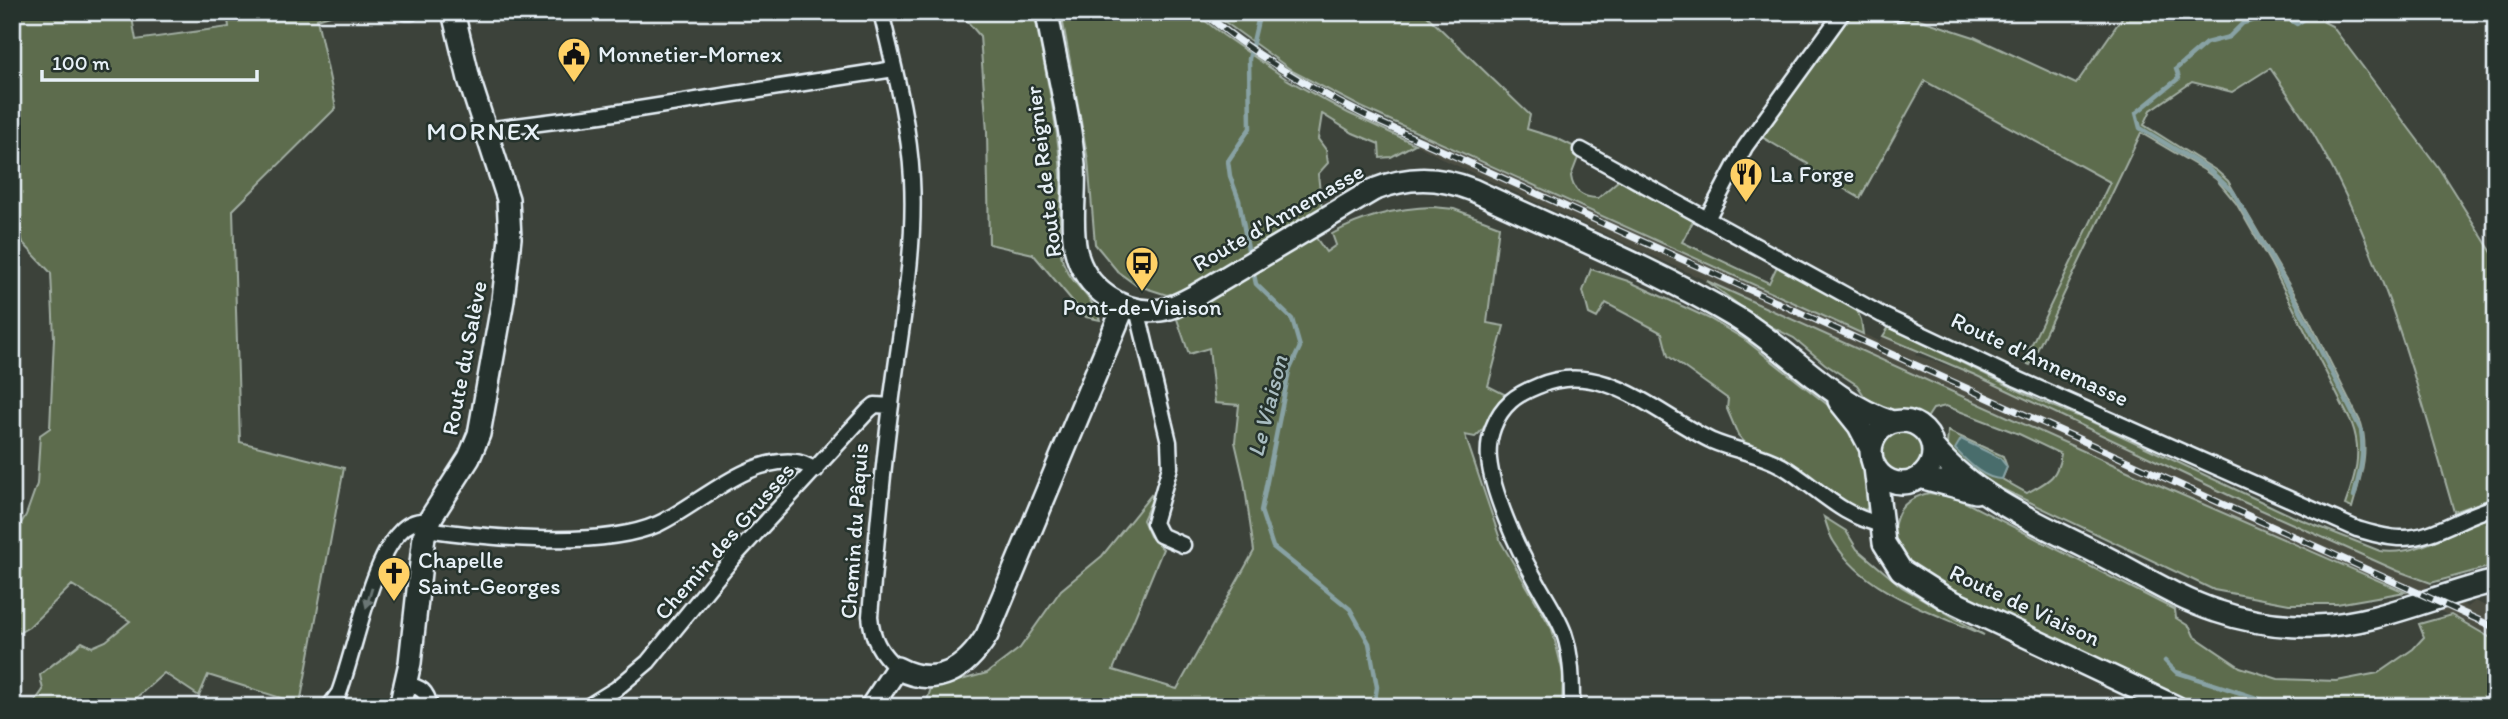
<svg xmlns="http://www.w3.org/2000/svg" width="2508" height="719" viewBox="0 0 2508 719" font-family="Itim,sans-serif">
	<rect width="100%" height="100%" fill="#3c423a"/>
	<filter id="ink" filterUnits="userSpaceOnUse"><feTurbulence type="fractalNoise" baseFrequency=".0143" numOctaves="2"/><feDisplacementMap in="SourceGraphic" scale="14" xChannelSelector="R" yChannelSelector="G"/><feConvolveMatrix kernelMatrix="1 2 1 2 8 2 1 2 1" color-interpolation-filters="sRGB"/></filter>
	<g filter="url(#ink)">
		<path fill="#4c4d43" d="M1422,135L1879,341L1883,336L1917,352L1915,355L1975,375L2239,500L2398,571L2431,583L2426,588L2468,607L2475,601L2496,611V641L2405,592L2389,590L1856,350L1447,161L1415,144Z"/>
		<path fill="#5d6c4e" stroke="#a2aea3" stroke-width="2" d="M12,12H131L136,40L229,27L227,12H340L317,19L336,108L233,210L240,442L344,468L300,704L208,675L199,696L164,673L126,707H31L43,690L40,675C53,663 68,654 82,642L92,647L106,641L130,621L72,585L29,627L12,637V538L26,515L37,484L40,435L50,428L54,338L51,273L23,243L12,202Z
			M959,12H1034C1044,66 1058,121 1061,177C1063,205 1055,235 1063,262C1071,285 1094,297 1100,320L1086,317L1033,254L989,244L987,132L980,36Z
			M1061,12H1194L1223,35L1288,80L1348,113L1415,144L1391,157L1380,158L1379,144L1353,133L1322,114L1318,139L1326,150L1328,163L1318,174L1322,210L1186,291L1167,295L1136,285L1118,272L1095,244L1088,160Z
			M1211,12H1423L1530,115L1527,129L1556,138L1581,150L1571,176C1573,192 1583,198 1598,198L1619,180L1640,193L1643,184L1697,214L1682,242L1769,283L1780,260L1856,308L1861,320L1863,334L1361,107L1294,72Z
			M1843,12H1897L1974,37L2076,84L2126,12H2336L2324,22L2332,26L2438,167L2496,259V497L2454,512C2417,383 2382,252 2314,135C2301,112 2285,90 2270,68L2232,92L2192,82L2151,110L2144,125L2217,171L2228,181L2304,310L2361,423C2370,453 2360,479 2352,508L2345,505C2355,477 2363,453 2352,424L2271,264L2236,203L2217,180L2204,170L2141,133L2030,365L2023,362L2110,182L1925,81L1860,198L1807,167L1808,164L1755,133Z
			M1433,207L1454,209L1499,226L1487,323L1504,326L1488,386L1506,395C1493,407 1489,427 1475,437L1465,435L1501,542L1552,629L1563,673L1562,707H925L931,688L987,673L1020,648L1061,590L1102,556L1151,495L1153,497L1143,520L1150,536L1163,549L1113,670L1177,689L1254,551L1244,481L1235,442L1239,405L1215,403L1209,348L1189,354L1177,319L1314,235L1326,252L1336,245L1332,234C1364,216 1397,208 1433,207Z
			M1591,269L1628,281L1710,319L1744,339L1833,409L1858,442L1861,464L1869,486L1870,506L1865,510L1858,507L1855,510L1780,458L1746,444L1738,435L1727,409L1728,399L1668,356L1662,333L1606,303L1597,318L1589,314L1583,291Z
			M1707,281L2152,482L2405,592L2337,604H2289L2214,590L1998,487L1974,472L1952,452L1947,445L1948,431L2003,456L2007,467L2002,479L2027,493C2048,481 2057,479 2061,454L2019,434L1946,406L1933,409L1927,418L1906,410L1891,411L1867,400L1857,385L1825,364L1794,338L1760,321Z
			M1889,327L2040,401L2090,421L2292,516L2380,551C2416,556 2443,535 2474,523C2482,520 2488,517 2496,517V565L2431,583L2398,571L2239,500L1975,375L1883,336Z
			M1880 451a22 22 0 1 1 44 0a22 22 0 1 1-44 0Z
			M1929,493L1957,498L2175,610L2176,618L2190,627L2194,636L2240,667L2278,679L2337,681L2378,673L2413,649L2424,637L2419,624L2451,615L2496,641V707H2192L1914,574L1891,543C1895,515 1899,500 1929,493Z
			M1824,517L1846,531L1857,549L1902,587L1984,635C1931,611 1866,594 1834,542C1829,535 1827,525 1824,517Z"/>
		<path fill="#486d6c" stroke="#88a2a4" stroke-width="2" d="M1961,439L2000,458L2007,467L2002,479C1983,479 1968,462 1955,449Z"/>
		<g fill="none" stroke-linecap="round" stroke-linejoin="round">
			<path stroke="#88a2a4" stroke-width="4.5" d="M2315,12L2297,24L2280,13L2243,23L2229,37L2206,43L2176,69L2179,78L2136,113L2140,128L2208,169L2233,192L2295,300L2361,430C2365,453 2360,473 2354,496
				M1249,255L1239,200L1230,176L1228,161L1250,128L1249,59L1260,12
				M1253,270L1256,284L1292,319L1300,347L1289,371L1261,511L1273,547L1350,609L1369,643L1377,687L1374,707
				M2165,661L2176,672L2284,707"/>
			<defs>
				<path id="street" d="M406,12H412
					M881,12C894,67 909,122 912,179C916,255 900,330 891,405C882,475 876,546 870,616C872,639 880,653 897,668
					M1897,12H1898
					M486,130L601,115L894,69
					M1581,150L1882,315L2015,378L2357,529C2371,533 2386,538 2401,538C2434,539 2464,514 2496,507
					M1707,219L1745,147L1843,12
					M1137,309L1169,442L1170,467L1154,523L1160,535L1183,545
					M426,529C487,538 602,549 658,524C699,505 747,456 796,462C803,463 810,467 816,470
					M406,684C421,687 427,691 430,707
					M329,707L339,693C354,653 372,559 400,532C408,523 418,520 429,521
					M587,707L616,689L648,662L733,558L869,410L875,405L891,406
					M1572,707C1572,682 1572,657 1564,633C1557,614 1544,596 1534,577C1517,548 1492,492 1489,459C1487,438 1495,415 1511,401C1519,394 1528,390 1538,386C1603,358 1657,415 1712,441C1735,451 1760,453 1782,466C1816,486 1841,517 1881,524"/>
				<path id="secondary" d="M1047,12C1055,63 1070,114 1074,166C1076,194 1070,223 1076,251C1084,288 1123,316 1161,310C1173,308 1184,302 1195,296L1373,190C1408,176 1438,176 1473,190C1560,231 1655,269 1737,318C1790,350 1832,403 1892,422
					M1839,401L1859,426L1871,449
					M1871 452a31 31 0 1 1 62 0a31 31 0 1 1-62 0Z
					M1933,447C1978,501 2050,528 2111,560C2144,577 2181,600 2216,611C2248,622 2282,627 2316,626C2378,624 2436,595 2496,581
					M1875,467L1884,543L1901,570L1945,598L2176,707
					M1920,477L1976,492
					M400,707L410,663L424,536L432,516L469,458L479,434L503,300L510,238L508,199L469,79L453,12
					M871,707L897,668C937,689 966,669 987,635L1124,306"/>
			</defs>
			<use href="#street" stroke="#e8f1f8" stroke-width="19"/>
			<use href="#secondary" stroke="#e8f1f8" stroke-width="26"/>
			<use href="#street" stroke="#26332d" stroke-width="14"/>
			<use href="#secondary" stroke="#26332d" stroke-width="21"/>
			<defs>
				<path id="rail" d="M1203,12C1253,55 1310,88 1368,117L2496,628"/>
			</defs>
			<use href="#rail" stroke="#e8f1f8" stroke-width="7"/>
			<use href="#rail" stroke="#26332d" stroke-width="4.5" stroke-dasharray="13" stroke-linecap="butt"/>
		</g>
		<defs><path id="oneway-solid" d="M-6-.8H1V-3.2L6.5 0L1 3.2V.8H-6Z" transform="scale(1.75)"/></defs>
		<use fill="#6a7674" href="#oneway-solid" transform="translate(369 598) rotate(107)"/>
	</g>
	<defs>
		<symbol id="civic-pin" viewBox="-11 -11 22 30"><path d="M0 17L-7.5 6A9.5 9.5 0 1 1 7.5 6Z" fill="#ffd166" stroke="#26332d"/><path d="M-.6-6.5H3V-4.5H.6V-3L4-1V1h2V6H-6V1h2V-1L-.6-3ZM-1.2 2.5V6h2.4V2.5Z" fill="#111"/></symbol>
		<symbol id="restaurant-pin" viewBox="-11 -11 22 30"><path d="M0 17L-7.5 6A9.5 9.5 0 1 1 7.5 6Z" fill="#ffd166" stroke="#26332d"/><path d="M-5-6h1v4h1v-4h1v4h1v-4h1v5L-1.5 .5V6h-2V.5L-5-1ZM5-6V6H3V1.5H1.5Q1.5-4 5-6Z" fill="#111"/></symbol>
		<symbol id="bus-pin" viewBox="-11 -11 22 30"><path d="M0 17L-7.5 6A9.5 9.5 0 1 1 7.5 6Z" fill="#ffd166" stroke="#26332d"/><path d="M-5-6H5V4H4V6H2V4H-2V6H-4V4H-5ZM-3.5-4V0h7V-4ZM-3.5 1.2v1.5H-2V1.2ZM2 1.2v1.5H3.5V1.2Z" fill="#111"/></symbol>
		<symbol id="church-pin" viewBox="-11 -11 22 30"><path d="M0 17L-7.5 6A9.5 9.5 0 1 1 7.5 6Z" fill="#ffd166" stroke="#26332d"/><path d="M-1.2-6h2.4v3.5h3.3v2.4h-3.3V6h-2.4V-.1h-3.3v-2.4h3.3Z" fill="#111"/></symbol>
	</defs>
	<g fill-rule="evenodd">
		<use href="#civic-pin" x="555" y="35" width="38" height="52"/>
		<use href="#restaurant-pin" x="1727" y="155" width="38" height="52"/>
		<use href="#bus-pin" x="1123" y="244" width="38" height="52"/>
		<use href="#church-pin" x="375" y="554" width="38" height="52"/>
	</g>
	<g text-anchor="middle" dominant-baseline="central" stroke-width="5" stroke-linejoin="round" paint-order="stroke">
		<g font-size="23" fill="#e8f1f8" stroke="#26332d" text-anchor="start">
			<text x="598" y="54">Monnetier-Mornex</text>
			<text x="1770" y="174">La Forge</text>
			<text x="1142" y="307" text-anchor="middle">Pont-de-Viaison</text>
			<text x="418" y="560">Chapelle<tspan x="418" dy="26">Saint-Georges</tspan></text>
		</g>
		<g font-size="23" fill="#e8f1f8" stroke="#26332d">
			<text transform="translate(1043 172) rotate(-97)">Route de Reignier</text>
			<text transform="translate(1278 217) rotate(-30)">Route d'Annemasse</text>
			<text transform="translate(464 358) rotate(-79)">Route du Salève</text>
			<text transform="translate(2040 359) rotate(25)">Route d'Annemasse</text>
			<text transform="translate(854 531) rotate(-86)">Chemin du Pâquis</text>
			<text transform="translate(724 541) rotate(-49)">Chemin des Grusses</text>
			<text transform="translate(2025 605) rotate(25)">Route de Viaison</text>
		</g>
		<g font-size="24" font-style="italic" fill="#a8bcc0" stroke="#26332d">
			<text transform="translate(1267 406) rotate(-76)">Le Viaison</text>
		</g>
		<g font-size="26" letter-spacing="2" fill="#e8f1f8" stroke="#26332d">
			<text x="484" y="131">MORNEX</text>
		</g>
	</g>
	<rect width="2508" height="719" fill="none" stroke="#26332d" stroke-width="42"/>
	<rect x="21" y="21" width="2466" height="677" fill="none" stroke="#e8f1f8" stroke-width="2.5" filter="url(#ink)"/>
	<path d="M42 70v10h215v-10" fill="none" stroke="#e8f1f8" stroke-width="3.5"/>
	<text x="52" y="70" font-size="21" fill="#e8f1f8" stroke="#26332d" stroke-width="5" paint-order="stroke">100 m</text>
</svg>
